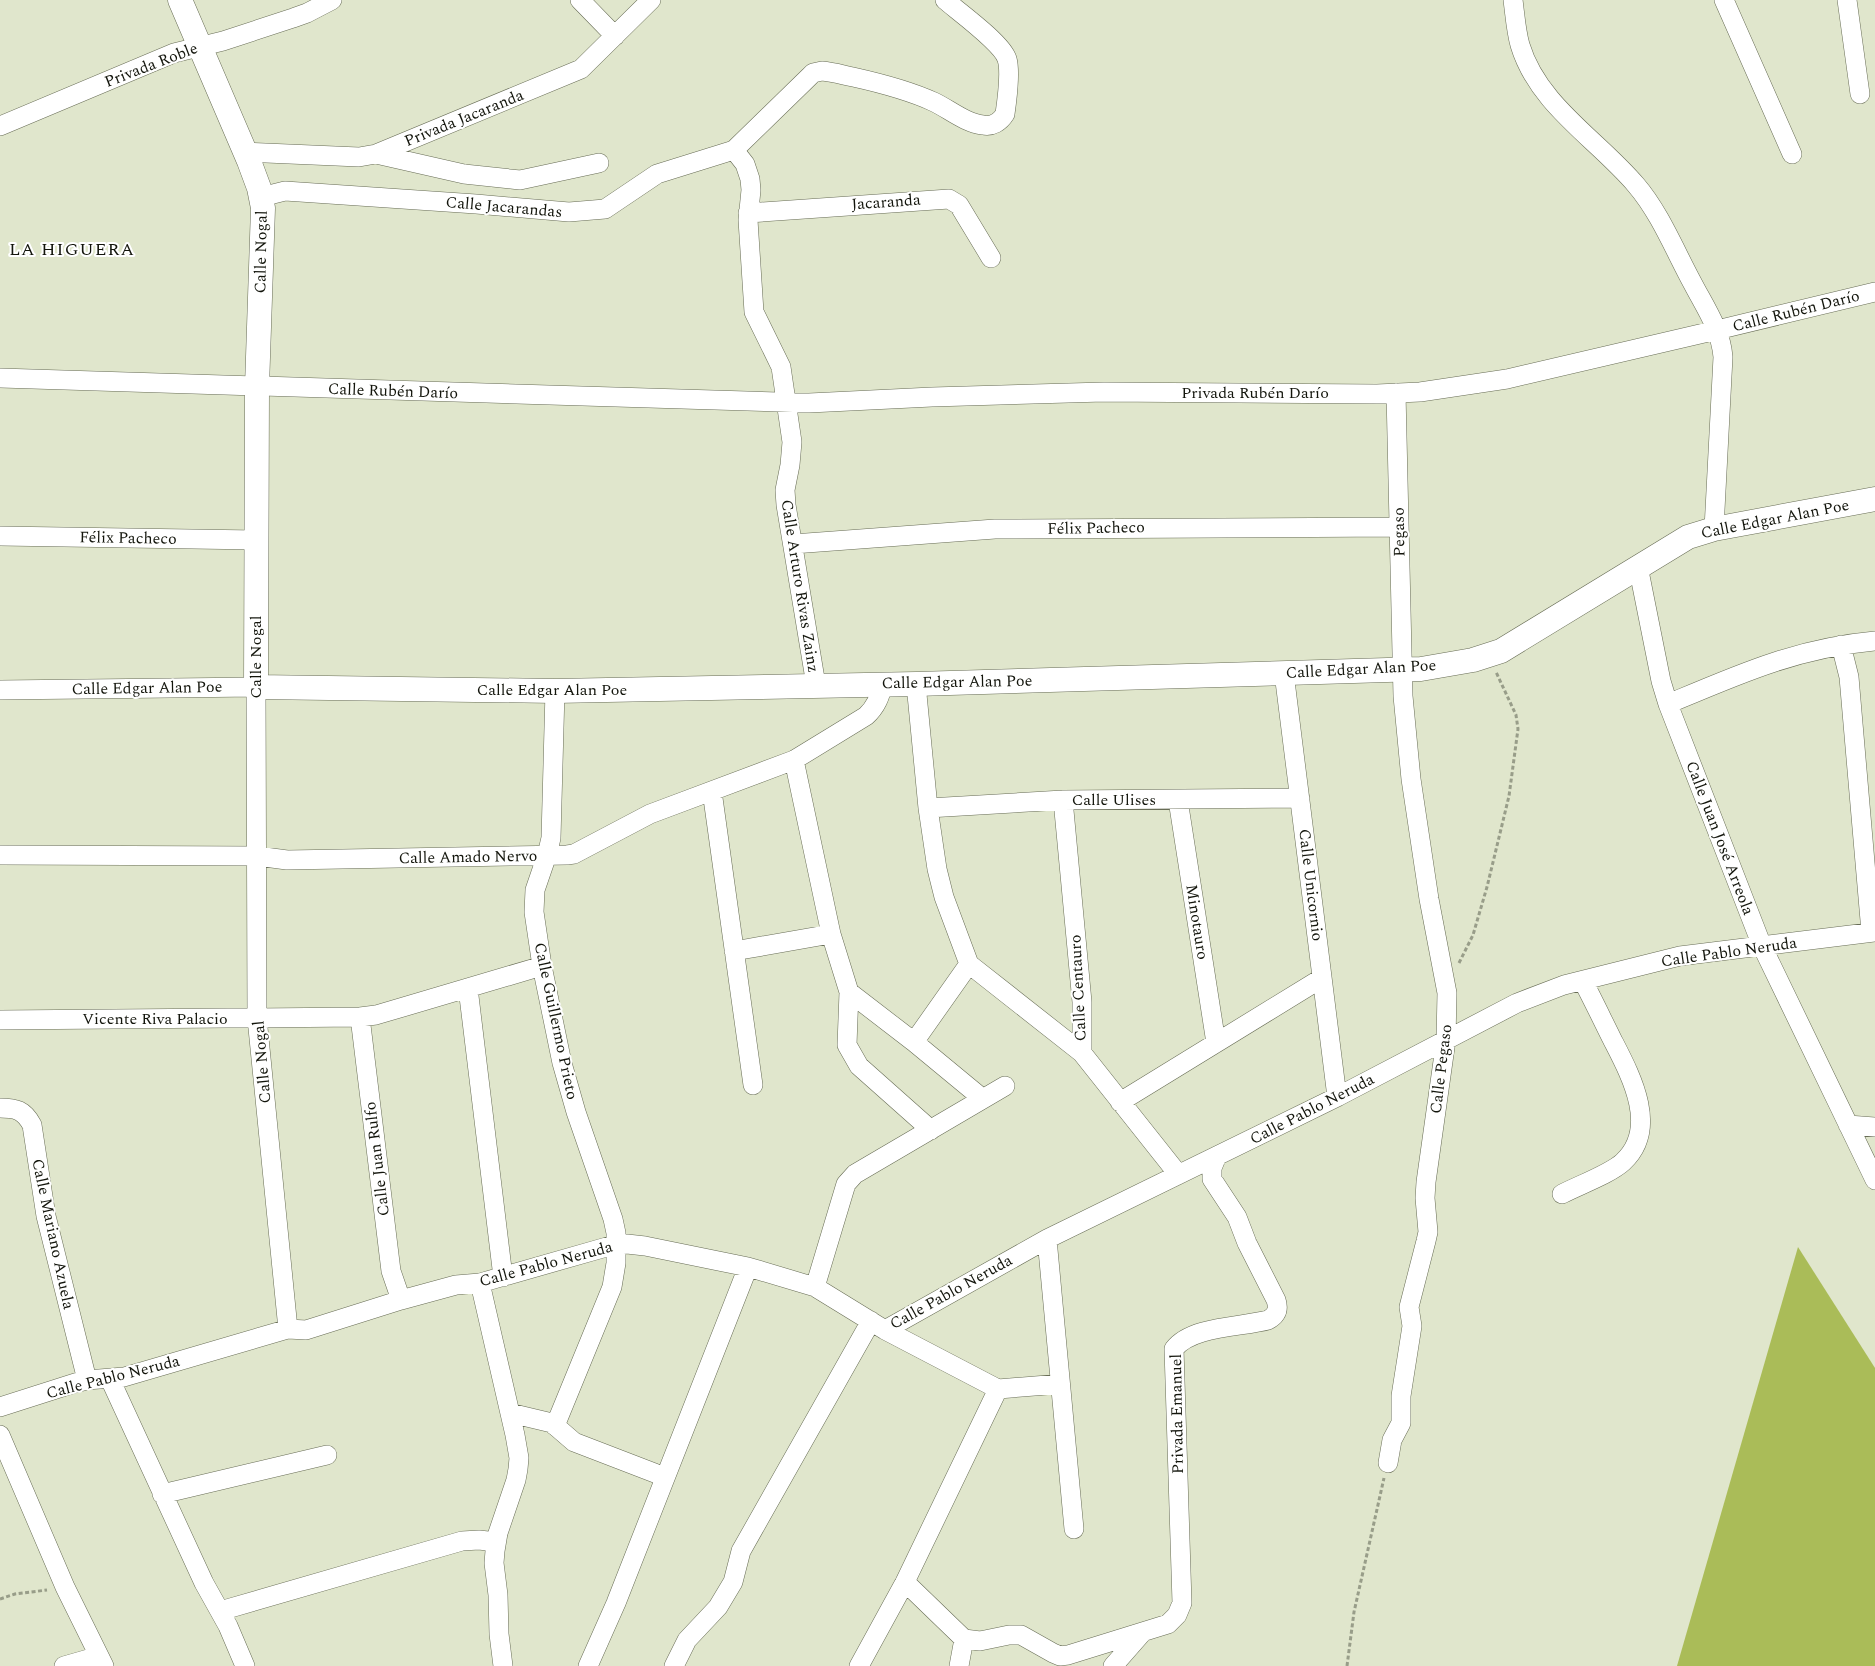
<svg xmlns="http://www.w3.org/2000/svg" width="1875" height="1666" viewBox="0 0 1875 1666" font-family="Spectral,serif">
	<rect width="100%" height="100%" fill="#e0e6cc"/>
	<path fill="#aabc58" d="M1798,1247L1875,1368V1666H1677Z"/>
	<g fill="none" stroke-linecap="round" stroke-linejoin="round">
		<defs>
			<path id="minor" d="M580,0L615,36
				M1513,0C1515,15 1516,31 1520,45C1538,105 1597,139 1636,185C1660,213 1675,251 1693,284C1705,307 1721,330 1723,357L1714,529
				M1724,0L1792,154
				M1847,0L1860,94
				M0,126L174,53L223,41L293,18L307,13L332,0
				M734,150L745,164L750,179L751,190L748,220L754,312L781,367L792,442L790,465L785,490L786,505L816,685
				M245,152L359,157L376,154L581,69L651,0
				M376,154L464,174L520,180L599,163
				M261,197L285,191L476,204L569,212L605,209L657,174L734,150L810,76L813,73L822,71C833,72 843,75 853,77C880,83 908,90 934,102C949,109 965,123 983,125C992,127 1000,122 1005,114C1007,100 1011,72 1007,59C1002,43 959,12 945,0
				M748,213L949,199L959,205L991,258
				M0,378L809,403L932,397L1104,392L1377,394L1420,392L1507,379L1717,330L1875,292
				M0,536L256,540
				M793,544L995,529L1399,527
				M1638,566L1661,681L1668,704L1762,946L1875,1180
				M1841,645L1849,677L1871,932
				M1284,673L1337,1097
				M916,684L928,808L937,869L944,897L969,964L1082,1053L1178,1174
				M0,690L256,687L257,1018L288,1329
				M555,691L551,838L547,855L535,890L534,912L542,966L562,1063L576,1112L613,1219L616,1233V1263L612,1287L555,1426
				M1668,704C1739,674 1797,648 1875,641
				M794,760L831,934L849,992L914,1042L969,964
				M712,791L753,1085
				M1063,800L1082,1002V1053
				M1178,800L1216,1043
				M928,808L1063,800L1300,798
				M0,855L257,856L287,860L567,855L574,854L650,814L794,760L866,716C876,707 880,697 883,684
				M734,951L831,934
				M468,988L503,1277
				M849,992L847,1045L859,1066L931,1130
				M360,1017L391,1271L401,1300
				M0,1020L360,1017L376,1015L542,966
				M914,1042L983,1099
				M1120,1102L1322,978
				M0,1108C16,1108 24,1110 32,1125L46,1216L87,1380
				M1848,1125L1875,1127
				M1562,1194C1579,1185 1610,1174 1623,1162C1660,1128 1630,1074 1612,1039C1602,1019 1593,1000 1583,981
				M1047,1239L1074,1529
				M480,1283L515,1435L519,1458L518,1469L516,1480L498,1533L495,1551L494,1563L498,1595L499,1634L503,1666
				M815,1287L846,1184L855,1174L1005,1086
				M885,1330L1047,1239L1337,1097L1517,1003L1564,985L1680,956L1875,932
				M110,1379L204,1583L228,1626L245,1666
				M0,1407L75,1383L87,1380L124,1377L288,1329L306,1330L401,1300L456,1285L480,1283L610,1246L627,1244L645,1246L748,1267L815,1287L885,1330L998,1389L1060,1384
				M510,1413L552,1423L574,1442L665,1477
				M0,1435L65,1587L104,1666
				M1388,1463L1392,1440L1401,1423V1396L1412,1326L1409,1307L1426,1241L1428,1232L1425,1198L1426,1182L1446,1040L1447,993L1429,899L1411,779L1403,696L1396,393
				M162,1494L327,1455
				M905,1582L964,1639L980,1641L1009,1635H1021L1053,1653L1060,1656L1068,1655L1168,1624L1177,1615L1182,1603L1174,1349C1191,1326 1242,1327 1268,1320C1277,1315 1279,1309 1276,1300L1247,1243L1237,1217L1212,1179V1168L1217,1156
				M220,1611L462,1541L479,1540L496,1542
				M64,1666L99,1656
				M588,1666L616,1603L748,1267
				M674,1666L687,1640L718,1607L733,1582L741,1551L871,1321
				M859,1666L905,1582L998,1389
				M959,1666L964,1639
				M1113,1666L1142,1633"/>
			<path id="tertiary" d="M180,0L249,161L259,188L263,208L257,387L256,687L555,691L916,684L1421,669L1473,660L1501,651L1688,537L1714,529L1875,499"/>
		</defs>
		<use href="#minor" stroke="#676c55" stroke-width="20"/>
		<use href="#tertiary" stroke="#676c55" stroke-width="25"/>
		<path stroke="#989d89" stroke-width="3" stroke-dasharray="4 2.5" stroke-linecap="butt" d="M1459,963L1473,935L1487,887L1509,796L1518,729L1516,715L1496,672
			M0,1599L15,1594L47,1590
			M1347,1666L1354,1612L1384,1478"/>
		<use href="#minor" stroke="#fff" stroke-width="19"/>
		<use href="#tertiary" stroke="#fff" stroke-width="24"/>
	</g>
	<g text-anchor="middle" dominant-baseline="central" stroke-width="4" stroke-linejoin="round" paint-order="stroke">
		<g font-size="16" fill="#13150c" stroke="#fff">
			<text transform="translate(151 65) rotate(-21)">Privada Roble</text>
			<text transform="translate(464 118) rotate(-22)">Privada Jacaranda</text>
			<text transform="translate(886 202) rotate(-4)">Jacaranda</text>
			<text transform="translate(504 207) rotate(5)">Calle Jacarandas</text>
			<text transform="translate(261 252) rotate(-89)">Calle Nogal</text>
			<text transform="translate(1796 311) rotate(-14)">Calle Rubén Darío</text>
			<text transform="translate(393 391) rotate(2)">Calle Rubén Darío</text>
			<text x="1255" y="393">Privada Rubén Darío</text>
			<text transform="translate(1775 519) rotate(-11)">Calle Edgar Alan Poe</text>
			<text transform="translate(1096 528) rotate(-1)">Félix Pacheco</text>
			<text transform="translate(1399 532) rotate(-91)">Pegaso</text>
			<text transform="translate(128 538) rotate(1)">Félix Pacheco</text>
			<text transform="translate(800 586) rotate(81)">Calle Arturo Rivas Zainz</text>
			<text transform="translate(256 657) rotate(-90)">Calle Nogal</text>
			<text transform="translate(1361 669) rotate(-3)">Calle Edgar Alan Poe</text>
			<text transform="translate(957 682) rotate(-1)">Calle Edgar Alan Poe</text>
			<text transform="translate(147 688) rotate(-1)">Calle Edgar Alan Poe</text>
			<text x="552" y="690">Calle Edgar Alan Poe</text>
			<text x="1114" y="800">Calle Ulises</text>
			<text transform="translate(1720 838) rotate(69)">Calle Juan José Arreola</text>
			<text transform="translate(468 857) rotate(-1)">Calle Amado Nervo</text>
			<text transform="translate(1311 885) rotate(83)">Calle Unicornio</text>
			<text transform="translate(1197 922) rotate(81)">Minotauro</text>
			<text transform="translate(1729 952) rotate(-8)">Calle Pablo Neruda</text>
			<text transform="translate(1078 988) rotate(-93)">Calle Centauro</text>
			<text x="155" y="1019">Vicente Riva Palacio</text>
			<text transform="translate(556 1021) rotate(78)">Calle Guillermo Prieto</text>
			<text transform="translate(262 1062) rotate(-95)">Calle Nogal</text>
			<text transform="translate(1441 1069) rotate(-83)">Calle Pegaso</text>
			<text transform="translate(1312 1109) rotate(-27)">Calle Pablo Neruda</text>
			<text transform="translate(377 1159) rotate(-97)">Calle Juan Rulfo</text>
			<text transform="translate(53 1234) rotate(78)">Calle Mariano Azuela</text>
			<text transform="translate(546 1264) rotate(-15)">Calle Pablo Neruda</text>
			<text transform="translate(951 1292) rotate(-29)">Calle Pablo Neruda</text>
			<text transform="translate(113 1377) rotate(-14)">Calle Pablo Neruda</text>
			<text transform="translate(1177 1414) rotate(-91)">Privada Emanuel</text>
		</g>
		<g font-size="18" letter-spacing="1" fill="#13150c" stroke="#fff">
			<text x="72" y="249">LA HIGUERA</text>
		</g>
	</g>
</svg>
